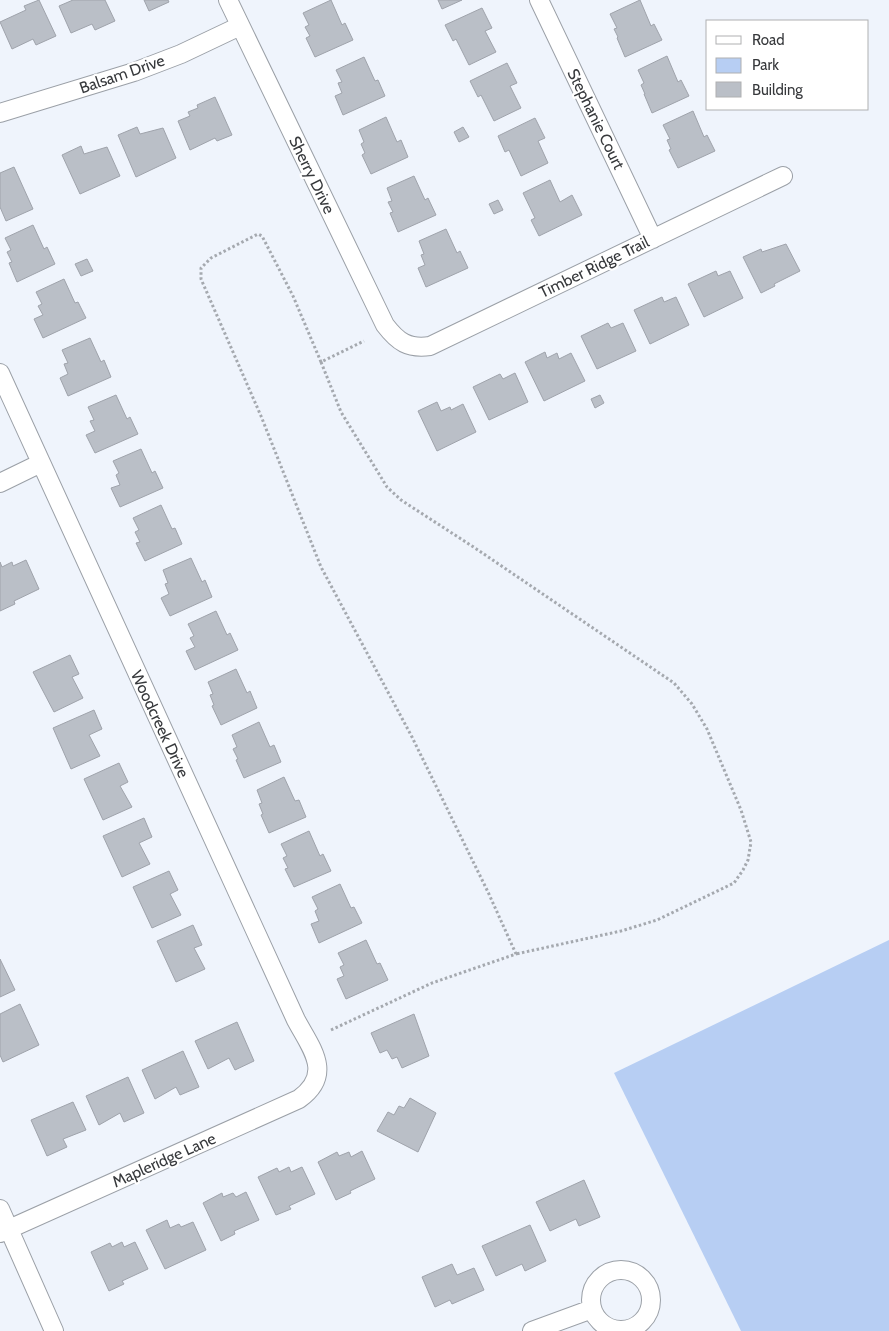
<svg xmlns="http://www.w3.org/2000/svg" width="889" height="1331" viewBox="0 0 889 1331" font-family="Cabin,sans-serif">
	<rect width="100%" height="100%" fill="#eff4fc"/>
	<path fill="#b7cef3" d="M889,940V1331H741L614,1073Z"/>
	<path fill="#babfc7" stroke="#9fa3ab" d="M39,0L56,36L36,45L33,39L12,49L0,22L26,10L24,6Z
		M73,0H105L115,21L95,30L92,24L71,33L59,6Z
		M144,0H168L169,2L149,11Z
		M331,0L342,25L345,23L353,40L315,57L306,38L310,36L305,27L309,25L303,13Z
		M438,0H462L442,9Z
		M640,0L651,26L654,24L662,40L625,57L617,38L618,37L614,29L617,28L610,14Z
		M482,8L492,28L485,31L496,52L469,65L456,39L453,41L445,25Z
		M667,56L678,82L681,80L689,96L652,113L644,94H645L641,85L644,83L638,70Z
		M364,57L375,81L378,80L385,96L343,115L335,96L342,93L338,83L342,82L336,70Z
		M507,63L517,83L510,86L521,108L494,121L481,95L478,97L470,81Z
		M215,97L232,135L217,141L215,138L190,150L178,121L190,116L188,112L198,108L197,105Z
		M693,111L704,137L707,135L715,151L678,168L669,150L671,149L667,140L670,139L663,125Z
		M386,117L397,142L401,140L408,157L371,174L362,155L365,153L361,144L364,142L359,130Z
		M535,118L545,138L538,141L548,163L521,176L509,150L505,152L498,136Z
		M137,127L140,134L163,128L176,158L136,177L118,135Z
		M463,127L469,137L459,142L454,132Z
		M81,146L84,154L107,147L120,176L80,194L62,155Z
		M14,167L33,209L6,221L0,207V173Z
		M414,176L425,200L428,198L436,215L398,232L390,213L393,212L388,202L392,201L387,188Z
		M550,180L560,202L572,195L582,215L539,236L531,220L535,218L523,193Z
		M498,200L503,210L494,214L489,204Z
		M33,225L44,249L47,247L55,264L17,282L9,263L12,262L7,252L11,250L5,238Z
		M446,229L457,253L460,251L468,268L426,287L418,268L425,265L421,255L424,254L419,241Z
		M786,244L800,271L774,284L775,286L761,293L743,257L761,249L762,252Z
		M87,259L93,271L81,276L75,264Z
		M716,271L718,276L730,271L743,298L704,317L688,284Z
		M64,279L75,303L78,302L86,318L43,338L34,319L43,315L38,306L42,304L36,292Z
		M662,297L664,302L676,297L689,325L650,344L634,310Z
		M608,323L611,328L623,323L636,351L597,369L581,336Z
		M90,338L101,362L104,360L111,377L68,396L60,378L68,374L64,364L68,363L62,350Z
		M545,352L547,358L557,353L559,359L571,353L585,381L544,401L525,362Z
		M515,373L528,402L489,420L473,387L500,374L503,379Z
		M116,395L127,419L130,417L138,434L95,453L86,435L95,431L90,421L94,420L88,407Z
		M600,395L604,403L595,408L591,399Z
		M437,402L441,411L450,407L451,410L463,404L476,432L437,451L418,411Z
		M141,449L152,473L155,471L163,488L120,507L111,488L120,485L116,475L119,473L113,461Z
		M161,505L172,529L175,528L182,544L145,561L136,543L140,542L135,532L139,530L133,518Z
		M191,558L202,582L205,580L212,597L170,616L161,598L169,594L165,584L168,583L163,570Z
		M26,560L39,589L14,601L15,604L0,611V562L2,567L12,562L13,566Z
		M216,611L227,635L230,633L238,650L195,670L186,651L195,647L190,638L194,636L188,624Z
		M70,655L79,674L72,677L83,698L54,712L33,672Z
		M236,669L247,693L250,691L257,708L221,725L212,706L214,705L210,695L213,694L208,682Z
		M94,710L102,729L89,735L100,756L71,769L53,728Z
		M259,722L270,747L274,745L281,762L244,778L236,760L238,759L233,749L237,747L232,735Z
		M119,763L128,782L120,786L132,807L103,820L84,779Z
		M284,777L295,801L299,800L306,817L269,833L261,815L263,814L259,804L262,803L257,790Z
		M144,818L152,837L139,843L150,864L122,877L103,836Z
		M309,831L320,856L323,854L331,871L294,887L285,869L288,868L283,858L287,856L281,844Z
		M169,871L178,890L170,894L181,915L152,928L133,887Z
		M340,884L351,908L354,907L362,923L319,943L311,924L319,921L315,911L318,909L312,897Z
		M193,925L202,945L194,948L205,969L176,982L157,941Z
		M366,940L377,964L380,963L388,980L346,999L337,979L344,976L340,967L344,965L338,953Z
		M0,959L15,990L0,997Z
		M20,1004L39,1045L3,1062L0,1055V1014Z
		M414,1014L429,1056L402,1068L397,1057L392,1059L387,1050L380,1053L371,1033Z
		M237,1022L254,1061L235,1070L229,1058L208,1069L195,1041Z
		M183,1051L199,1087L180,1095L176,1087L155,1099L142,1070Z
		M128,1077L144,1113L124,1122L120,1113L99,1125L86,1096Z
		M410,1098L436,1113L418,1152L377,1131L388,1112L394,1115L399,1106L404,1108Z
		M73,1102L86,1130L63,1139L67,1147L47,1156L31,1120Z
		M362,1151L375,1179L350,1191L351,1193L336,1200L318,1162L337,1152L339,1156L349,1152L351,1157Z
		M289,1167L291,1172L302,1167L315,1194L289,1206L291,1209L276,1215L258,1177L277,1168L279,1172Z
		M584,1180L600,1217L579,1226L576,1219L550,1231L536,1202Z
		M246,1192L259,1220L234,1231L235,1234L221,1241L203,1203L222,1193L223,1197L233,1193L236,1197Z
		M167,1220L170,1228L179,1224L181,1227L193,1222L206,1250L165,1269L146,1230Z
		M530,1225L546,1261L525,1271L522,1264L496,1276L482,1246Z
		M122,1242L124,1247L135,1242L148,1269L122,1281L124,1284L109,1291L91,1252L110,1243L112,1247Z
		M452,1264L457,1275L474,1268L484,1290L452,1304L450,1300L435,1307L422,1277Z"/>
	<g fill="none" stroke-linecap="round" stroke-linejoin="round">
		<defs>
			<path id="minor" d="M228,0L385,325C398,342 408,349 430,346L783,176
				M539,0L653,239
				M0,113L134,72L181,54L240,26
				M0,373L296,1020C311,1048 334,1074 299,1099L0,1233
				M0,483L41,463
				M0,1209L54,1331
				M591 1300a30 30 0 1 1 60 0a30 30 0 1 1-60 0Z
				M532,1331L592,1309"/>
		</defs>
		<use href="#minor" stroke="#9ba0a7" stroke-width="20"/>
		<path stroke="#a5a9af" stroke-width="3" stroke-dasharray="2.5 2.5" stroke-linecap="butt" d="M321,362L341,412L387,487L401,500L475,548L674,683L692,704L707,729L741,810L751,842L748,860L743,870L734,883L657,920L621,931L516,954
			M331,1030L432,983L516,954L488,892L412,737L321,567L261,416L201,279V268L211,258L258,234L262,236L293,296L321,362L364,341"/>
		<use href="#minor" stroke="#fff" stroke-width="18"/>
	</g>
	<g text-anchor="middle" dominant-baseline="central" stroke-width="4.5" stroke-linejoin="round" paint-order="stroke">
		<g font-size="16" fill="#37393c" stroke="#fff">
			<text transform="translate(122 74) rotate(-19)">Balsam Drive</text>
			<text transform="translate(596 119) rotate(64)">Stephanie Court</text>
			<text transform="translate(312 175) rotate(64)">Sherry Drive</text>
			<text transform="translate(594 267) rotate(-26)">Timber Ridge Trail</text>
			<text transform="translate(160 724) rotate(65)">Woodcreek Drive</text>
			<text transform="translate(164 1160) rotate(-24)">Mapleridge Lane</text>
		</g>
	</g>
	<rect x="706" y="20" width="162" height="90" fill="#ffffff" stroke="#afb0b1"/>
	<rect x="716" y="36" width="25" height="8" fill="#ffffff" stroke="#afb0b1"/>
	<text x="752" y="45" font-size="15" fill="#37393c">Road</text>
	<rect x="716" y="58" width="25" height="15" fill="#b7cef3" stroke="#afb0b1"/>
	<text x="752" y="70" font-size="15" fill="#37393c">Park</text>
	<rect x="716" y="82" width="25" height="15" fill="#babfc7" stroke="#afb0b1"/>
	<text x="752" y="95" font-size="15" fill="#37393c">Building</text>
</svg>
